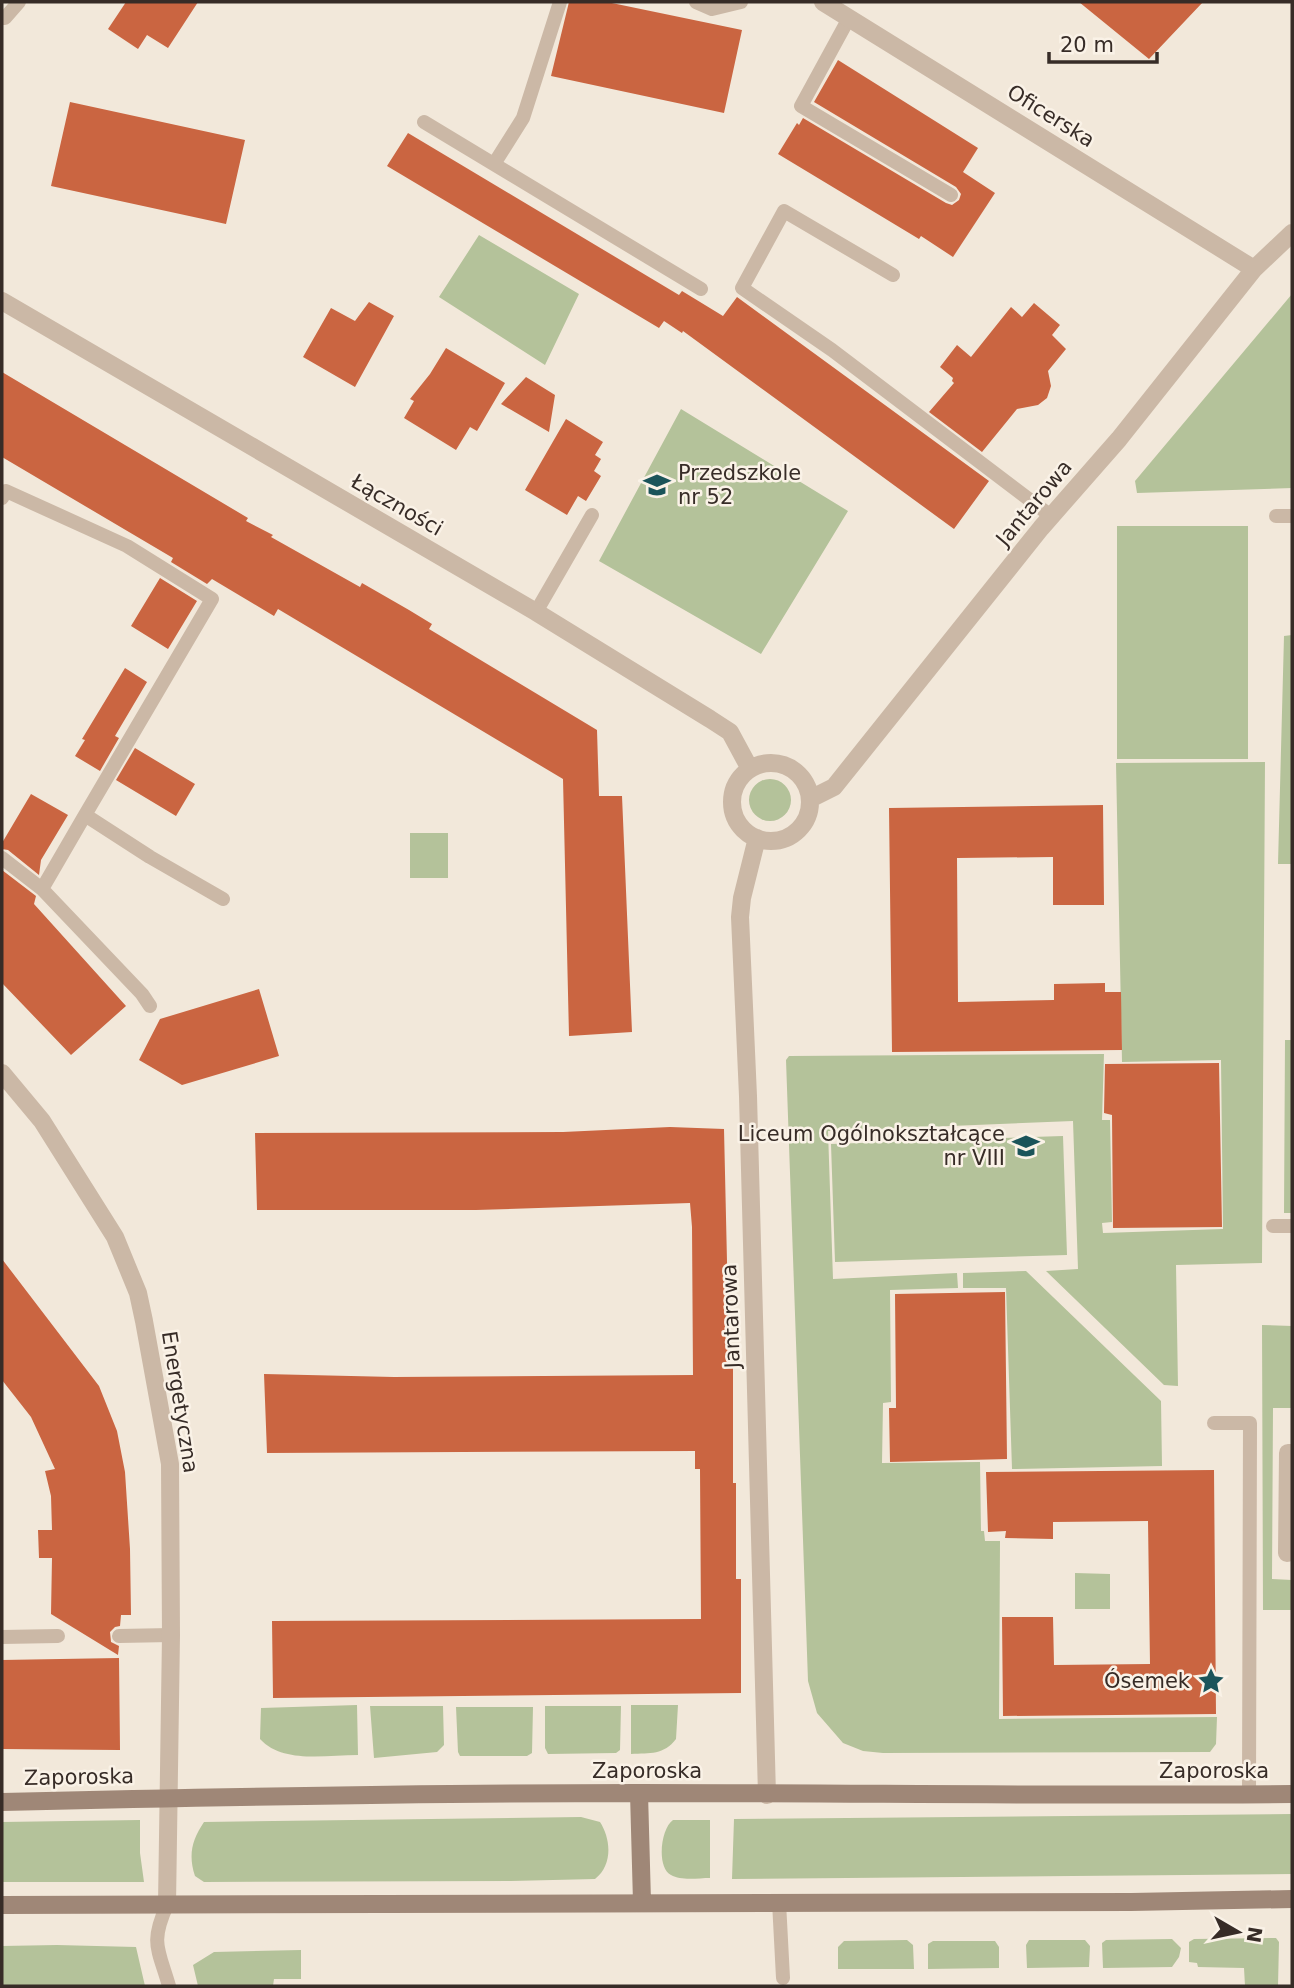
<svg xmlns="http://www.w3.org/2000/svg" width="1294" height="1988" viewBox="0 0 1294 1988" font-family="'DejaVu Sans',sans-serif">
	<rect width="100%" height="100%" fill="#f2e8da"/>
	<path fill="#b4c29a" d="M479,235L579,294L545,365L439,297Z
		M1292,294V488L1137,493L1135,481Z
		M681,409L848,511L761,654L599,561Z
		M1117,526H1248V759H1117Z
		M1292,635V864H1278L1284,636Z
		M1265,762L1262,1263L1176,1265L1178,1386L1164,1385L1046,1271L1078,1269L1073,1121L828,1131L833,1279L957,1273L958,1288L890,1290L891,1402L883,1403L882,1463L980,1462L981,1531H984L985,1541H1000L999,1719L1217,1717L1216,1744L1210,1752L883,1753L863,1751L843,1743L817,1713L808,1681L786,1060L789,1056L1104,1054L1102,1120H1110L1112,1222L1102,1223L1103,1233L1223,1229L1221,1060L1122,1062L1116,763Z
		M749 800a21 21 0 1 1 42 0a21 21 0 1 1-42 0Z
		M410,833H448V878H410Z
		M1285,1040H1292V1213H1284Z
		M1063,1136L1067,1255L835,1262L831,1144Z
		M1026,1271L1161,1401L1162,1466L1012,1469L1006,1288H963V1273Z
		M1262,1325L1292,1326V1408H1273L1272,1579L1292,1580V1610H1263Z
		M1075,1573L1110,1574V1609H1075Z
		M357,1705L358,1755C326,1755 283,1764 260,1739L261,1708Z
		M631,1705H678L676,1739C664,1755 650,1753 631,1754Z
		M370,1706H443L444,1745L437,1752L374,1758Z
		M545,1706H621L620,1750L616,1753L548,1754L545,1748Z
		M456,1707H533L532,1753L527,1756H460L458,1752Z
		M1292,1814V1874L732,1879L734,1819Z
		M581,1817L600,1822C611,1839 613,1865 595,1879L511,1881L204,1882L195,1876C188,1855 192,1840 204,1822Z
		M140,1820V1853L144,1882H2V1822Z
		M673,1820H710V1878C698,1878 681,1881 671,1875C656,1867 661,1828 673,1820Z
		M1276,1938L1279,1942L1278,1986H1245L1244,1968L1198,1967L1197,1963L1189,1962V1942L1194,1939Z
		M1172,1939L1181,1948L1179,1957L1172,1967L1103,1968L1102,1943L1106,1940Z
		M907,1940L913,1945L914,1969H838V1947L844,1941Z
		M1029,1940H1085L1090,1946L1089,1967L1027,1968L1026,1945Z
		M933,1941H995L999,1947V1968L928,1969V1944Z
		M57,1945L136,1947L145,1986H2V1946Z
		M301,1950V1979H274L273,1986H198L193,1965L214,1952Z"/>
	<path fill="#ca6541" d="M126,2H198L168,48L147,35L138,49L108,29Z
		M569,2H607L742,30L724,113L551,76Z
		M1079,2H1203L1149,59Z
		M838,60L978,148L963,172L995,193L953,257L921,236L919,239L778,154L797,123L799,125L803,118L946,203L952,205L959,200L961,194L956,187L814,102Z
		M70,102L245,140L226,224L51,186Z
		M408,133L679,295L682,291L723,316L737,297L989,481L954,529L683,331L682,333L664,321L659,328L387,166Z
		M369,302L394,316L355,387L303,357L331,308L355,321Z
		M1034,303L1060,325L1052,335L1066,349L1048,371L1051,386L1047,398L1038,405L1017,409L982,452L929,412L954,383L952,381L953,378L940,367L957,345L971,357L1011,307L1022,317Z
		M446,348L505,383L477,431L470,427L456,450L404,418L414,401L410,399L430,374Z
		M2,372L248,518L246,521L273,535L271,537L360,587L362,583L409,610L432,624L429,629L597,730L599,796H622L632,1032L569,1036L563,779L278,609L274,616L212,579L207,584L171,562L173,558L2,457Z
		M526,377L555,395L549,432L501,404Z
		M566,419L603,442L595,455L601,459L594,471L601,476L586,501L578,496L567,515L525,490Z
		M160,578L197,601L168,649L131,626Z
		M125,668L147,682L115,736L119,738L100,771L75,756L85,740L82,739Z
		M135,748L195,784L176,816L116,780Z
		M31,794L68,815L41,860L39,875L8,850L2,849V843Z
		M1103,805L1104,905H1053V857L957,858L958,1002L1054,1000V984L1105,983V992H1121L1122,1050L892,1052L889,808Z
		M2,870L36,896L34,904L126,1006L71,1055L2,983Z
		M259,989L279,1056L182,1085L139,1060L160,1019Z
		M1219,1063L1222,1227L1113,1228L1112,1115L1104,1113L1105,1064Z
		M670,1127L724,1129L729,1350H733V1483H736V1579H741V1693L273,1698L272,1621L701,1619L700,1469H695V1451L267,1453L264,1374L394,1377L693,1375L692,1227L690,1203L476,1210H257L255,1133L563,1132Z
		M2,1259L99,1386L117,1431L125,1472L130,1549L131,1615H121L120,1626L115,1627L110,1632L111,1642L119,1646L118,1655L51,1614L52,1558H39L38,1530H52L51,1496L45,1471L55,1469L31,1417L2,1380Z
		M1005,1292L1007,1459L890,1462L889,1408H896L895,1294Z
		M1214,1470L1216,1714L1003,1716L1002,1617H1053L1054,1665L1150,1664L1148,1521L1053,1522V1539L1005,1538L1006,1531L988,1532L986,1472Z
		M119,1658L120,1750L2,1749V1660Z"/>
	<g fill="none" stroke-linecap="round" stroke-linejoin="round">
		<path stroke="#cbb8a6" stroke-width="14" d="M696,2L712,9L741,2
			M2,18H5L19,2
			M849,18L801,106L951,195
			M424,122L701,289
			M494,164L523,118L560,2
			M893,275L784,211L742,288L832,350L1051,516
			M2,498L6,491L127,546L212,599L85,815
			M1276,516H1292
			M536,612L592,515
			M2,858L42,889
			M150,1006L142,994L42,889L85,815L150,857L223,899
			M1273,1226H1292
			M1214,1423H1250L1249,1794
			M119,1636L171,1635
			M2,1637L58,1636
			M779,1902L783,1978
			M167,1905C150,1943 158,1948 169,1986"/>
		<path stroke="#cbb8a6" stroke-width="18" d="M823,2L1254,269
			M2,301L536,612L710,719L730,732L750,769
			M732 802a39 39 0 1 1 78 0a39 39 0 1 1-78 0Z
			M810,799L834,787L1041,528L1119,439L1254,269L1292,233
			M757,838L742,898L740,917L748,1096L767,1795
			M2,1073L42,1121L115,1237L138,1293L144,1321L170,1464L171,1635L167,1905
			M1287,1553L1288,1453H1292"/>
		<path stroke="#9f8777" stroke-width="18" d="M639,1793L642,1902
			M2,1802C213,1797 425,1793 637,1793C856,1793 1074,1796 1292,1794
			M2,1905L1131,1902L1292,1899"/>
	</g>
	<defs>
		<symbol id="school-bare" viewBox="-9 -9 18 18"><path d="M0-5L7-2L0 1L-7-2ZM-4 1L0 2.5L4 1V4Q0 6-4 4Z" fill="#1b545a" stroke="#faf2e7" stroke-width="2.5" paint-order="stroke"/></symbol>
		<symbol id="sight-bare" viewBox="-9 -9 18 18"><path d="M0-6L1.8-2.2L6-1.7L2.9 1.2L3.7 5.4L0 3.3L-3.7 5.4L-2.9 1.2L-6-1.7L-1.8-2.2Z" fill="#1b545a" stroke="#faf2e7" stroke-width="2.5" paint-order="stroke"/></symbol>
	</defs>
	<g fill-rule="evenodd">
		<use href="#school-bare" x="638" y="466" width="38" height="38"/>
		<use href="#school-bare" x="1007" y="1127" width="38" height="38"/>
		<use href="#sight-bare" x="1192" y="1662" width="38" height="38"/>
	</g>
	<g text-anchor="middle" dominant-baseline="central" stroke-width="5" stroke-linejoin="round" paint-order="stroke">
		<g font-size="21" fill="#372c27" stroke="#faf2e7">
			<text transform="translate(1051 116) rotate(32)">Oficerska</text>
			<text transform="translate(1034 503) rotate(-50)">Jantarowa</text>
			<text transform="translate(397 505) rotate(30)">Łączności</text>
			<text transform="translate(731 1316) rotate(-92)">Jantarowa</text>
			<text transform="translate(180 1402) rotate(81)">Energetyczna</text>
			<text x="647" y="1771">Zaporoska</text>
			<text x="1214" y="1771">Zaporoska</text>
			<text transform="translate(79 1777) rotate(-1)">Zaporoska</text>
		</g>
		<g font-size="21" fill="#372c27" stroke="#faf2e7" text-anchor="end">
			<text x="678" y="473" text-anchor="start">Przedszkole<tspan x="678" dy="24">nr 52</tspan></text>
			<text x="1005" y="1134">Liceum Ogólnokształcące<tspan x="1005" dy="24">nr VIII</tspan></text>
			<text x="1190" y="1681">Ósemek</text>
		</g>
	</g>
	<rect width="1294" height="1988" fill="none" stroke="#372c27" stroke-width="7"/>
	<g transform="translate(1238 1932) rotate(99)" stroke="#faf2e7" stroke-width="5" paint-order="stroke">
	<path d="M0-5L12 26L0 18L-12 26Z" fill="#372c27"/>
	<text y="-10" font-size="19" font-weight="bold" text-anchor="middle" fill="#372c27">N</text>
	</g>
	<path d="M1049 52v10h108v-10" fill="none" stroke="#372c27" stroke-width="3.5"/>
	<text x="1060" y="52" font-size="21" fill="#372c27" stroke="#faf2e7" stroke-width="5" paint-order="stroke">20 m</text>
</svg>
